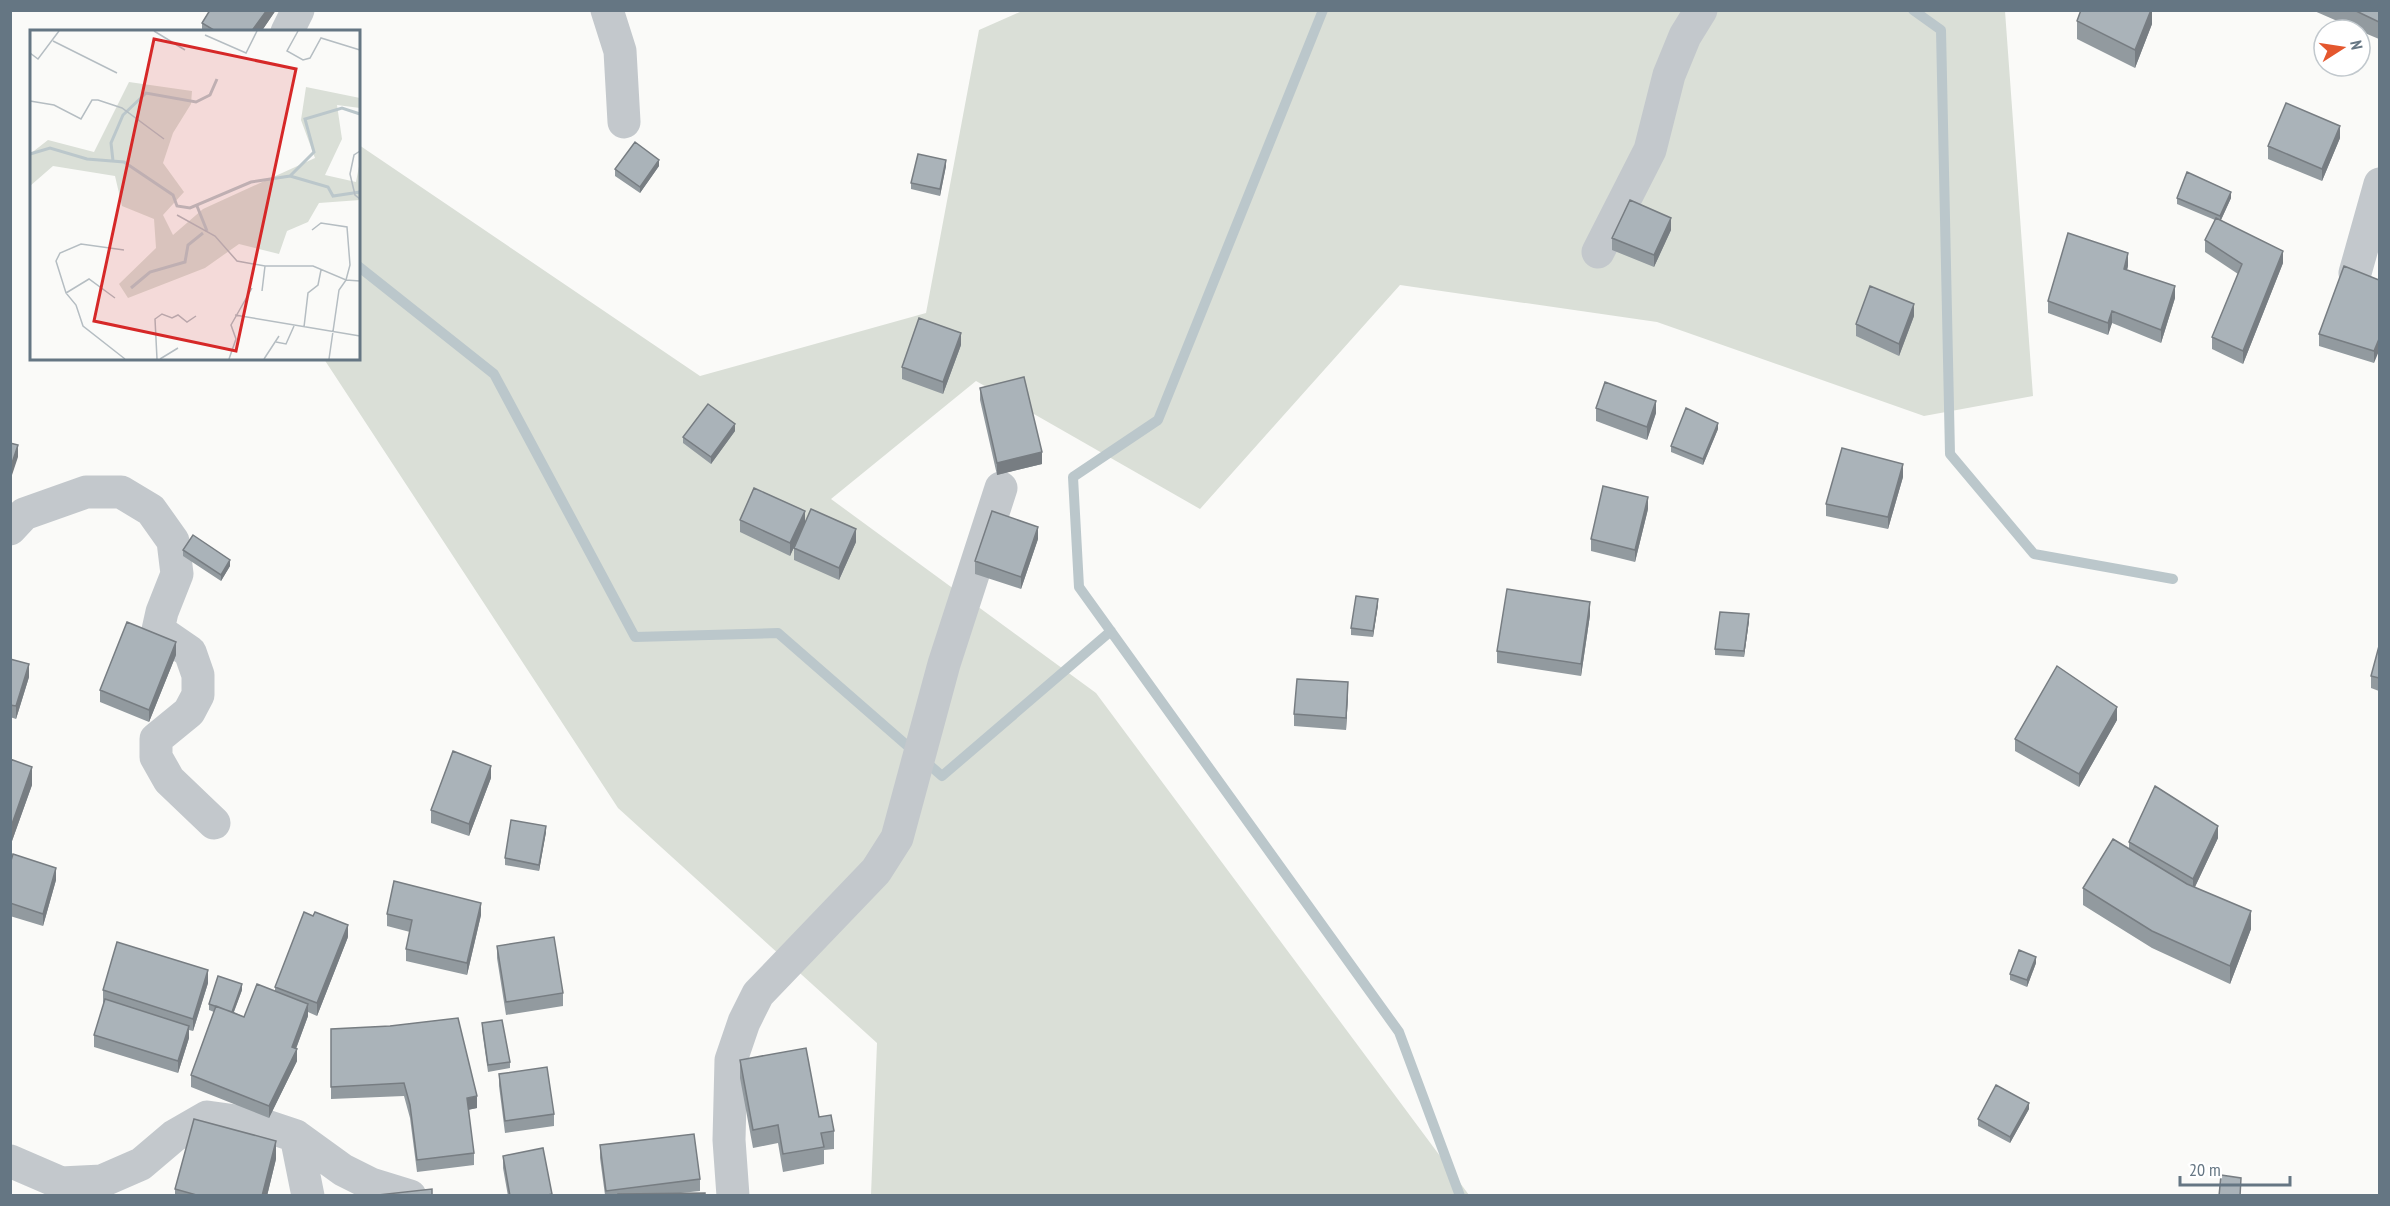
<svg xmlns="http://www.w3.org/2000/svg" width="2390" height="1206" viewBox="0 0 2390 1206" font-family="'PT Sans Narrow',sans-serif">
	<rect width="100%" height="100%" fill="#fafaf8"/>
	<path fill="#dadfd7" d="M1022,11H2005L2033,396L1924,416L1657,322L1400,285L1200,509L976,381L831,499L1096,693L1469,1195H871L877,1043L618,808L324,359L358,358L359,145L700,376L926,313L979,30Z"/>
	<g fill="none" stroke-linecap="round" stroke-linejoin="round">
		<path stroke="#bbc7cb" stroke-width="10" d="M1323,10L1158,420L1073,477L1079,587L1399,1032L1460,1196
			M1913,10L1941,30L1950,454L2034,554L2173,579
			M358,266L494,374L635,637L778,633L942,776L1111,631"/>
		<path stroke="#c3c8cc" stroke-width="33" d="M607,10L620,51L624,122
			M287,32L298,10
			M1598,252L1650,150L1669,75L1685,36L1701,10
			M2355,273L2380,184
			M10,529L24,514L86,492H121L151,510L173,541L177,574L162,612L158,630L190,652L198,675V695L189,712L156,739V757L169,780L214,823
			M296,1136L308,1196
			M10,1161L61,1183L102,1181L141,1164L174,1136L207,1117L263,1125L296,1136L343,1170L371,1184L410,1196
			M733,1196L729,1140L731,1060L744,1022L758,994L876,871L897,838L944,664L1001,488"/>
	</g>
	<path fill="#929a9f" d="M210,10H276L261,32H202V23Z
		M2152,10V24L2135,68L2077,39V21Z
		M2312,10H2379V39L2360,31V30H2358Z
		M2340,138L2322,181L2268,159V146Z
		M659,166L640,193L615,176V169Z
		M946,166L940,196L911,189V183Z
		M2177,198H2231L2221,220L2283,263L2243,364L2212,349V337L2238,274L2205,252V240L2215,220L2177,204Z
		M1671,230L1654,267L1612,250V238Z
		M2128,266L2127,270L2175,298L2161,343L2112,323L2108,335L2048,313V301Z
		M2379,280L2374,363L2319,346V334Z
		M1914,316L1899,356L1856,336V324Z
		M961,345L943,394L902,379V367Z
		M980,388L1042,464L997,475L980,400Z
		M1596,408L1656,413L1647,440L1596,421Z
		M1718,429L1703,465L1671,452V446Z
		M735,431L711,464L683,443V437Z
		M1903,477L1888,529L1826,516V504Z
		M1648,509L1635,562L1591,551V539Z
		M740,520L805,523L790,556L740,532Z
		M1038,539L1021,589L975,574V561Z
		M856,542L839,580L794,560V548Z
		M183,550L230,566L221,581L183,556Z
		M1378,605L1373,637L1351,635V628Z
		M1590,615L1581,676L1497,663V651Z
		M1749,621L1744,657L1715,655V649Z
		M2379,646V691L2371,688V676Z
		M176,655L149,722L100,702V690Z
		M10,659L29,677L16,719L10,717Z
		M1348,695L1346,730L1294,726V714Z
		M2117,720L2079,787L2015,751V739Z
		M10,759L32,785L12,841H10Z
		M491,778L469,836L431,823V810Z
		M546,832L539,871L505,865V858Z
		M2218,838L2195,887L2251,929L2230,984L2152,948L2083,905V888L2129,849V842Z
		M10,864L56,880L43,926L10,916Z
		M387,914L481,915L467,975L406,961V949L410,932L387,926Z
		M348,937L317,1016L308,1012V1016L296,1049L297,1061L269,1118L191,1087V1075L214,1012L209,1010V1004L242,990L234,1012L244,1017L275,991V987Z
		M497,946L563,993V1006L506,1015L497,958Z
		M2036,963L2027,987L2010,980V974Z
		M208,983L193,1031L189,1030V1038L178,1073L94,1047V1035L104,1003H103V990Z
		M482,1023L510,1062V1068L488,1072L482,1030Z
		M331,1029L477,1108L468,1110L474,1153V1165L417,1172L410,1118L404,1096L331,1099Z
		M740,1060L819,1117L834,1131V1149L824,1150V1164L783,1172L778,1143L753,1148L740,1078Z
		M499,1074L554,1114V1126L505,1133L499,1086Z
		M2029,1109L2010,1143L1978,1126V1119Z
		M600,1145L700,1179V1191L681,1193L705,1196H593L605,1195L600,1158Z
		M543,1148L552,1196H508L503,1168V1156Z
		M276,1159L267,1196H175V1189Z"/>
	<path fill="#777d82" d="M267,10H276L261,32H251Z
		M2151,10H2152V24L2135,68V50Z
		M2340,126V138L2322,181V169Z
		M659,160V166L640,193V187Z
		M946,160V166L940,196V189Z
		M2231,192V198L2220,222V216Z
		M1671,218V230L1654,267V255Z
		M2283,251V263L2243,364V351Z
		M2128,253V266L2124,281V269Z
		M2175,286V298L2161,343V330Z
		M1914,304V316L1899,356V344Z
		M2112,311V323L2108,335V323Z
		M961,333V345L943,394V382Z
		M2379,339V351L2374,363V351Z
		M1656,401V413L1647,440V427Z
		M1718,423V429L1703,465V459Z
		M735,424V431L711,464V457Z
		M18,445V457L10,481V469Z
		M1042,452V464L997,475V463Z
		M1903,464V477L1888,529V517Z
		M1648,497V509L1635,562V550Z
		M805,511V523L790,556V543Z
		M1038,527V539L1021,589V577Z
		M856,529V542L839,580V568Z
		M230,560V566L221,581V575Z
		M1378,599V605L1373,637V631Z
		M1590,602V615L1581,676V664Z
		M1749,614V621L1744,657V651Z
		M176,642V655L149,722V710Z
		M29,664V677L16,719V706Z
		M1348,682V695L1346,730V718Z
		M2117,707V720L2079,787V774Z
		M491,766V778L469,836V824Z
		M32,767V785L12,841V824Z
		M546,826V832L539,871V865Z
		M2218,826V838L2193,891V879Z
		M56,868V880L43,926V914Z
		M481,903V915L467,975V963Z
		M2251,911V929L2230,984V966Z
		M348,925V937L317,1016V1003Z
		M2036,957V963L2027,987V980Z
		M208,970V983L193,1031V1019Z
		M242,984V990L231,1019V1013Z
		M308,1004V1016L292,1059V1047Z
		M189,1026V1038L178,1073V1061Z
		M297,1049V1061L269,1118V1106Z
		M477,1096V1108L467,1110V1098Z
		M2029,1103V1109L2010,1143V1137Z
		M276,1141V1159L267,1196H262Z"/>
	<path fill="#aab3b9" stroke="#777d82" stroke-width="1.5" d="M210,10H267L251,32H217L202,23Z
		M2081,10H2151L2135,50L2077,21Z
		M2354,10H2379V22Z
		M2286,103L2340,126L2322,169L2268,146Z
		M635,142L659,160L640,187L615,169Z
		M918,154L946,160L940,189L911,183Z
		M2187,172L2231,192L2220,216L2177,198Z
		M1630,200L1671,218L1654,255L1612,238Z
		M2216,218L2283,251L2243,351L2212,337L2242,264L2205,240Z
		M2068,233L2128,253L2124,269L2175,286L2161,330L2112,311L2108,323L2048,301Z
		M2344,266L2379,280V339L2374,351L2319,334Z
		M1870,286L1914,304L1899,344L1856,324Z
		M919,318L961,333L943,382L902,367Z
		M1024,377L1042,452L997,463L980,388Z
		M1605,382L1656,401L1647,427L1596,408Z
		M708,404L735,424L711,457L683,437Z
		M1686,408L1718,423L1703,459L1671,446Z
		M10,443L18,445L10,469Z
		M1842,448L1903,464L1888,517L1826,504Z
		M1603,486L1648,497L1635,550L1591,539Z
		M754,488L805,511L790,543L740,520Z
		M811,509L856,529L839,568L794,548Z
		M992,511L1038,527L1021,577L975,561Z
		M193,535L230,560L221,575L183,550Z
		M1507,589L1590,602L1581,664L1497,651Z
		M1356,596L1378,599L1373,631L1351,628Z
		M1720,612L1749,614L1744,651L1715,649Z
		M127,622L176,642L149,710L100,690Z
		M2379,646V678L2371,676Z
		M10,659L29,664L16,706L10,705Z
		M2057,666L2117,707L2079,774L2015,739Z
		M1297,679L1348,682L1346,718L1294,714Z
		M453,751L491,766L469,824L431,810Z
		M10,759L32,767L12,824L10,823Z
		M2155,786L2218,826L2193,879L2129,842Z
		M511,820L546,826L539,865L505,858Z
		M2113,839L2187,884L2251,911L2230,966L2152,931L2083,888Z
		M13,854L56,868L43,914L10,903V864Z
		M394,881L481,903L467,963L406,949L412,920L387,914Z
		M304,912L313,916L315,912L348,925L317,1003L275,987Z
		M554,937L563,993L506,1002L497,946Z
		M117,942L208,970L193,1019L103,990Z
		M2019,950L2036,957L2027,980L2010,974Z
		M218,976L242,984L232,1012L209,1004Z
		M257,984L308,1004L292,1047L297,1049L269,1106L191,1075L216,1006L244,1017Z
		M105,999L189,1026L178,1061L94,1035Z
		M458,1018L477,1096L467,1098L474,1153L417,1160L410,1105L404,1083L331,1087V1029L390,1026Z
		M502,1020L510,1062L488,1065L482,1023Z
		M806,1048L819,1117L831,1115L834,1131L821,1133L824,1147L783,1154L778,1125L753,1130L740,1060Z
		M547,1067L554,1114L505,1121L499,1074Z
		M1996,1085L2029,1103L2010,1137L1978,1119Z
		M194,1119L276,1141L262,1196H200L175,1189Z
		M694,1134L700,1179L606,1191L600,1145Z
		M543,1148L552,1194L544,1196H510L503,1156Z
		M2221,1175L2241,1178L2240,1196H2219Z
		M432,1189V1196H369Z
		M705,1193V1196H618V1194Z"/>
	<g transform="translate(30 30)">
		<rect width="330" height="330" fill="#fafaf8"/>
		<path d="M99,52L162,61L161,74L143,103L133,133L154,162L133,185L143,205L173,179L285,128L271,90L276,57L330,68V78L307,75L312,109L295,145L326,152L330,131V170L289,173L278,192L257,201L249,224L209,214L175,238L98,268L89,254L126,218L124,189L92,176L85,146L23,136L0,156V124L18,110L64,122Z" fill="#dadfd7"/>
		<path fill="none" stroke="#bbc7cb" stroke-width="3" d="M0,124L20,118L57,129L94,132L143,165L147,176L160,178L221,152L260,146L284,122L275,89L312,78L330,84M83,131L81,113L93,85L116,63L166,72L180,65L187,49M260,146L298,157L303,166L330,162M167,176L177,201M101,258L120,242L155,232L158,215L173,203"/>
		<path fill="none" stroke="#b5bdc2" stroke-width="1.5" d="M124,1L155,20M268,1L257,21L273,30L280,28L291,8L330,20M175,5L216,23L227,1M23,11L87,43M0,23L8,29L29,1M0,71L24,75L51,89L62,70H68L92,78L134,109M330,121L324,125L320,144L325,165L330,169M147,185L185,206L207,231L235,236M94,220L51,214L30,223L26,231L36,263L46,275L53,296L95,329M232,261L235,236H283L316,250L320,235L317,197L291,193L282,200M36,263L59,249L85,268M205,285L330,306M274,297L278,263L288,255L291,240M246,312L256,314L264,296M127,329L125,289L132,284L142,288L148,285L157,292L166,286M130,329L148,318M199,329L206,309L201,295L222,258M234,329L249,306M299,329L309,260L316,250L330,251"/>
		<path fill="#d62828" fill-opacity="0.15" stroke="#d62828" stroke-width="3" d="M124,9L266,39L206,321L64,291Z"/>
		<rect width="330" height="330" fill="none" stroke="#657683" stroke-width="3"/>
	</g>
	<rect width="2390" height="1206" fill="none" stroke="#657683" stroke-width="24"/>
	<g transform="translate(2342 48) rotate(78)"><circle r="28" fill="#ffffff" stroke="#c1c8cd" stroke-width="1.5"/>
	<path d="M0-4.5L10 22L0 15L-10 22Z" fill="#e4572e"/>
	<text y="-9" font-size="16" font-weight="bold" text-anchor="middle" fill="#657683">N</text>
	</g>
	<path d="M2180 1176v9h110v-9" fill="none" stroke="#657683" stroke-width="3"/>
	<text x="2189" y="1176" font-size="18" fill="#657683" stroke="#ffffff" stroke-width="4.5" paint-order="stroke">20 m</text>
</svg>
